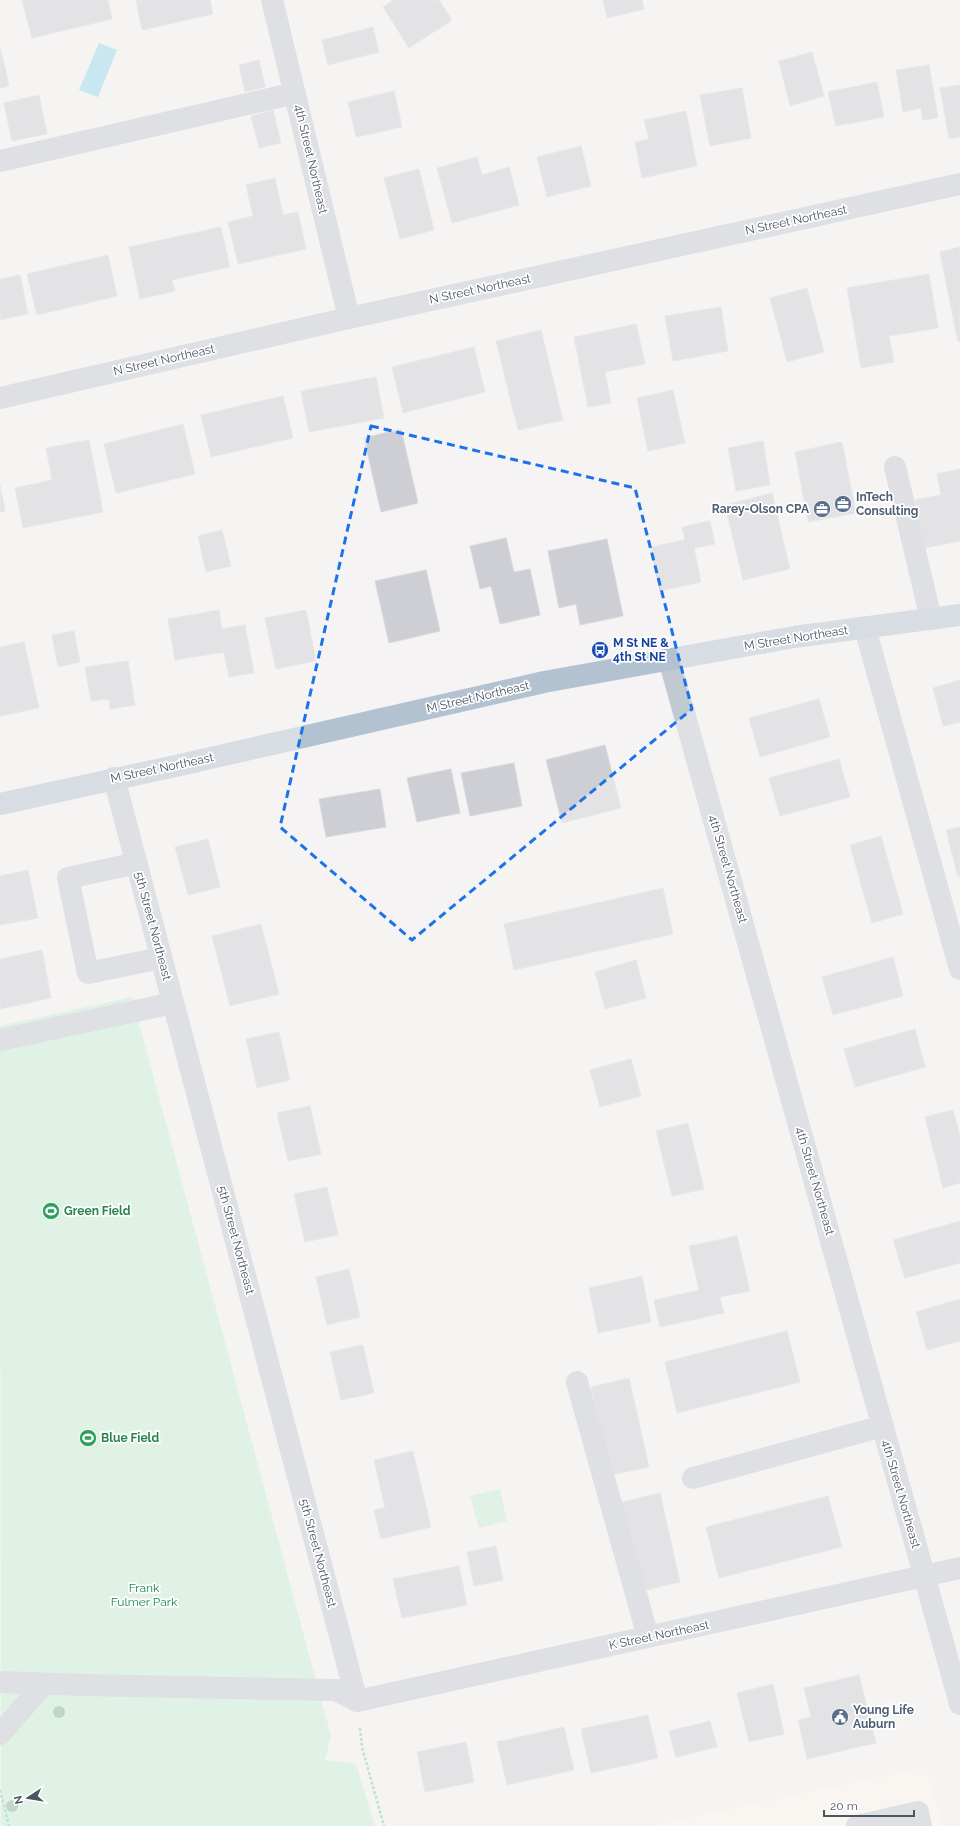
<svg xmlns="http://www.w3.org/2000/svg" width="960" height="1826" viewBox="0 0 960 1826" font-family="Raleway,sans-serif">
	<rect width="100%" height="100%" fill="#f5f3f3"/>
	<path fill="#fdf9ef" d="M926,1767L943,1826H651Z"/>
	<path fill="#c3f1d5" d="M132,997L331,1736L325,1760L356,1764L375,1826H1L0,1026Z
		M500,1489L507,1521L479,1528L470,1496Z"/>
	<path fill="#90daee" d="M99,43L117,50L98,97L79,90Z"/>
	<path fill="#cdcfd5" stroke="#d7d9de" d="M22,0H108L112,19L32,38Z
		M136,0H210L213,14L142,30Z
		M393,0H439L452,20L409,48L383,7Z
		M603,0H642L644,9L607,18Z
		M373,27L379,52L328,65L322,40Z
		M0,47L9,86L0,88Z
		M812,52L824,96L790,106L779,61Z
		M259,60L265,87L245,92L239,65Z
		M929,65L938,118L923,120L921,108L903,112L896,70Z
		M877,82L884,117L836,126L828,92Z
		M960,85V137L949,139L940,88Z
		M742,88L751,138L710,146L700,95Z
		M394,91L402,127L356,137L348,102Z
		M39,95L47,134L12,141L4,103Z
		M273,110L281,143L259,148L251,116Z
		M686,111L697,166L642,178L635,142L649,139L644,120Z
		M581,146L591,186L547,197L537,157Z
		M477,157L482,175L509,167L519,205L452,223L437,168Z
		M419,169L434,230L400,239L384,178Z
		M275,178L283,215L298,212L306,249L238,264L228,222L253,216L246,185Z
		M221,227L230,267L172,280L175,291L140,299L129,247Z
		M960,247V342H958L940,252Z
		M108,255L117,296L37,315L27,274Z
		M929,274L938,328L889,336L894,362L861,368L847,288Z
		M20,275L28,314L0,320V279Z
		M807,288L824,352L787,362L770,298Z
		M721,307L728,351L673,361L665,316Z
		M636,324L645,364L605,372L611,403L588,407L574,337Z
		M541,330L563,420L518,430L496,341Z
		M474,347L485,392L403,413L392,367Z
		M376,377L384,418L309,432L301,391Z
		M673,390L685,443L648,451L637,398Z
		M283,396L293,438L211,457L201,415Z
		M183,424L195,474L116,493L104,444Z
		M401,429L418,503L381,512L364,438Z
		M89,440L103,512L23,528L15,488L52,480L46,448Z
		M763,441L770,485L736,491L728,448Z
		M842,442L856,513L808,522L795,452Z
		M960,469V541L925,548L915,500L941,495L937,474Z
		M0,485L5,511L0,512Z
		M772,493L790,569L743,580L725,505Z
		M710,521L715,544L694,548L701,582L660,591L651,547L685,540L682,527Z
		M222,530L231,566L206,572L198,536Z
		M506,538L514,572L530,569L540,615L500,624L491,586L480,589L470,546Z
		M607,539L623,616L580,625L576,604L559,608L548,551Z
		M426,570L440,631L389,643L375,581Z
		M219,610L222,629L245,625L254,673L229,677L224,652L175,660L168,619Z
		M306,610L316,661L276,669L265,618Z
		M74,631L80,662L58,667L52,635Z
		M24,642L39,708L0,716V647Z
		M128,661L135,705L110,709L109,699L91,701L85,667Z
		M960,680V722L943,726L933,688Z
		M819,699L830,737L760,757L749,718Z
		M605,745L621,808L562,823L546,760Z
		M839,759L850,797L780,816L769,778Z
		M514,763L522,806L470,816L461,773Z
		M451,769L460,813L417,822L407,778Z
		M380,789L386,827L326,837L319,799Z
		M960,827V876L958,877L946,830Z
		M881,836L903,914L872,923L850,845Z
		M208,839L220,887L188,895L175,847Z
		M28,870L38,918L0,925V876Z
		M663,888L673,934L514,970L504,924Z
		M261,924L279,994L230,1006L212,936Z
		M42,950L51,998L0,1009V959Z
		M893,957L903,996L833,1015L822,977Z
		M636,960L646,998L605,1009L595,972Z
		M915,1029L925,1067L855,1087L844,1049Z
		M279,1032L290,1080L257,1088L246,1039Z
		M631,1059L641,1096L600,1107L590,1070Z
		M310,1106L321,1154L288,1161L277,1113Z
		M953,1110L960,1136V1183L943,1188L925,1117Z
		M688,1123L704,1189L672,1196L656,1131Z
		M327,1187L338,1235L305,1242L294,1194Z
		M960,1221V1263L905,1278L893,1240Z
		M737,1236L750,1291L720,1297L724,1313L660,1327L654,1300L699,1290L689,1246Z
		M349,1269L360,1317L327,1325L316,1277Z
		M642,1276L651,1322L598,1333L589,1288Z
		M960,1299V1341L927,1350L916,1312Z
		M787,1331L800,1382L677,1413L665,1362Z
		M363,1345L374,1393L341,1400L330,1352Z
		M629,1378L649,1467L611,1475L591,1387Z
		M413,1451L431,1527L381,1539L374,1510L385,1508L374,1460Z
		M660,1493L680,1582L642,1591L622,1502Z
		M828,1496L842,1547L719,1578L706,1527Z
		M496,1546L503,1580L474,1586L467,1552Z
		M459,1566L467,1605L402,1618L393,1579Z
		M859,1675L876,1743L807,1759L798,1720L811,1717L804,1688Z
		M773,1684L784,1734L749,1742L737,1693Z
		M648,1715L658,1758L591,1773L581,1729Z
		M710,1721L717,1747L676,1757L669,1731Z
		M564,1727L574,1770L507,1785L497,1742Z
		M466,1742L474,1782L425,1792L417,1752Z"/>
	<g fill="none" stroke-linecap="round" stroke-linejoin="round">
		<path stroke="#7ad0a6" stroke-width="2.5" stroke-dasharray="3 2" stroke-linecap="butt" d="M360,1728L362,1747L384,1826
			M0,1790L9,1826"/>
		<path stroke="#c1cad2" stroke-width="22" d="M272,0L349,318
			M0,161L295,93
			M0,398L349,318L960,184
			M895,467L931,619
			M865,628L960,969
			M669,659L960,1704
			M114,778L357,1701
			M137,863L68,878L88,973L161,958
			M0,1040L173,1003
			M577,1382L648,1637
			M693,1478L883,1426
			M0,1682L83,1685L336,1690L357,1701
			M357,1701L960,1568
			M0,1734L44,1684
			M857,1826L918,1812L921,1826"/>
		<path stroke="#b3c2d1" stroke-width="22" d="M0,804L180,765L544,682L794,637L960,615"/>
	</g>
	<g fill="#7bb799">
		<circle cx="59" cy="1712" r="6"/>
		<circle cx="12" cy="1806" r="6"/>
	</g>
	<path d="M0 0H960V1826H0ZM371,426L635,488L692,709L412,940L280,827Z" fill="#f5f3f3" fill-opacity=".55" fill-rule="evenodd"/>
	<path fill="none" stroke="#1a73e8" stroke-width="3" stroke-dasharray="8 5" stroke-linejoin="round" d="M371,426L635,488L692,709L412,940L280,827Z"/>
	<defs>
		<symbol id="office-disc" viewBox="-11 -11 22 22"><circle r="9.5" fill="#5c6f8a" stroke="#fff"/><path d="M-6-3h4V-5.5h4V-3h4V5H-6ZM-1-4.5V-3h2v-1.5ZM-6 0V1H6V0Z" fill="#fff"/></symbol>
		<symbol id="bus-disc" viewBox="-11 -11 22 22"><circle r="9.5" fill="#1a4fb4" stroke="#fff"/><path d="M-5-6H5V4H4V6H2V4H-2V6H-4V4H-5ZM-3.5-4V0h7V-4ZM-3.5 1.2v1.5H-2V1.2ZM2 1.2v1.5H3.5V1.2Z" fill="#fff"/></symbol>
		<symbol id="stadium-disc" viewBox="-11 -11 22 22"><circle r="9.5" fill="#2e9e5b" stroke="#fff"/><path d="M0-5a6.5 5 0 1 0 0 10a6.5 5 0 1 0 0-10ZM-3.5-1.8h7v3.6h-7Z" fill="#fff"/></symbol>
		<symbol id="civic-disc" viewBox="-11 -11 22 22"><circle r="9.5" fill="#5c6f8a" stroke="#fff"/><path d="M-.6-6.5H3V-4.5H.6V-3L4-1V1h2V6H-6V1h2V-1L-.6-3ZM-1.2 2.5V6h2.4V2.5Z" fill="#fff"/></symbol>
	</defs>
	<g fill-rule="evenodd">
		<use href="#office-disc" x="833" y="494" width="20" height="20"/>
		<use href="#office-disc" x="812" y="499" width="20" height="20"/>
		<use href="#bus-disc" x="590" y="640" width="20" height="20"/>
		<use href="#stadium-disc" x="41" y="1201" width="20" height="20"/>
		<use href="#stadium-disc" x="78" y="1428" width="20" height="20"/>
		<use href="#civic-disc" x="830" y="1707" width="20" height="20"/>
	</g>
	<g text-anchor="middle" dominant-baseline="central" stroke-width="3.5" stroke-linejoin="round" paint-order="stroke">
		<g font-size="12" fill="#4a5661" stroke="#fff">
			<text transform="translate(311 159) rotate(77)">4th Street Northeast</text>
			<text transform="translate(796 220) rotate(-12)">N Street Northeast</text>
			<text transform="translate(480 289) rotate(-12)">N Street Northeast</text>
			<text transform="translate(164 360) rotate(-13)">N Street Northeast</text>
			<text transform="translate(796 638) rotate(-9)">M Street Northeast</text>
			<text transform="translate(478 697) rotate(-13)">M Street Northeast</text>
			<text transform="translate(162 768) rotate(-12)">M Street Northeast</text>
			<text transform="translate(728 869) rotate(74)">4th Street Northeast</text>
			<text transform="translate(153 926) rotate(75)">5th Street Northeast</text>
			<text transform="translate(815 1181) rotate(74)">4th Street Northeast</text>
			<text transform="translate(236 1240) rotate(75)">5th Street Northeast</text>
			<text transform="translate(901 1494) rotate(74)">4th Street Northeast</text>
			<text transform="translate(318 1553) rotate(75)">5th Street Northeast</text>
			<text transform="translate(659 1635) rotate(-12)">K Street Northeast</text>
		</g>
		<g font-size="12" font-weight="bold" fill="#4e5e75" stroke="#fff" text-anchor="start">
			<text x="856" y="497">InTech<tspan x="856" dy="14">Consulting</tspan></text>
			<text x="809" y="509" text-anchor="end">Rarey-Olson CPA</text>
			<text x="853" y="1710">Young Life<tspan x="853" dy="14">Auburn</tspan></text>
		</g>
		<g font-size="12" font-weight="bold" fill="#164399" stroke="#fff" text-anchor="start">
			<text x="613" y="643">M St NE &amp;<tspan x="613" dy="14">4th St NE</tspan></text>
		</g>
		<g font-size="12" font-weight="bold" fill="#27864d" stroke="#fff" text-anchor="start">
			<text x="64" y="1211">Green Field</text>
			<text x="101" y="1438">Blue Field</text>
		</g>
		<g font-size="12" fill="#17864f" stroke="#fff">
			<text x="144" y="1588">Frank<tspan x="144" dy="14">Fulmer Park</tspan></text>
		</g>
	</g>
	<g transform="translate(28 1798) rotate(258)" stroke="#ffffff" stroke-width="3" paint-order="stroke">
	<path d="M0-3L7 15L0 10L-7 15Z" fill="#4a5661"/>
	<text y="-6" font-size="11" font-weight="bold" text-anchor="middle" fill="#4a5661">N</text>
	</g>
	<path d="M824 1810v6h90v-6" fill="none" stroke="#4a5661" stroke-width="2"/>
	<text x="830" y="1810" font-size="12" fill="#4a5661" stroke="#ffffff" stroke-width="3" paint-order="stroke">20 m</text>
</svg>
